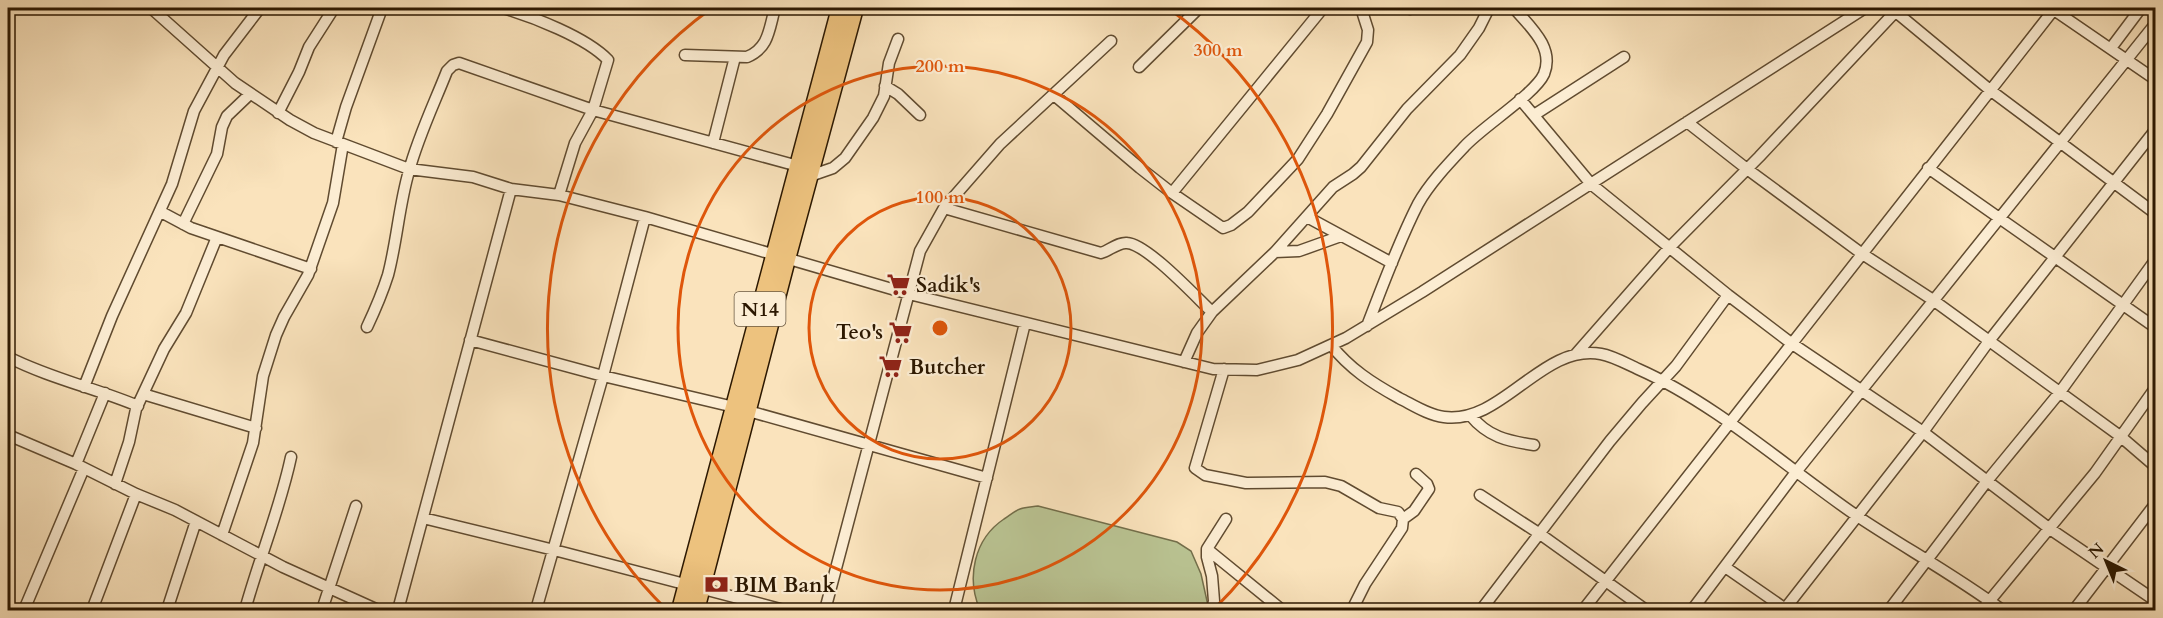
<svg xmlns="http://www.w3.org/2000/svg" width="2163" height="618" viewBox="0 0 2163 618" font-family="Cardo,serif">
	<rect width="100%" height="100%" fill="#fae3bc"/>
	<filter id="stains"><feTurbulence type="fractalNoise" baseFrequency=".00333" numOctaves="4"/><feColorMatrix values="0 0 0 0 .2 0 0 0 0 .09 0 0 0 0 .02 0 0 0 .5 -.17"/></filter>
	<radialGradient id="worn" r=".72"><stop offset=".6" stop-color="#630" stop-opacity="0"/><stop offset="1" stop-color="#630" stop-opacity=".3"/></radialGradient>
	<path fill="#bac493" stroke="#736e4a" stroke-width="1.5" d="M1038,506L1177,542L1191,551L1201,574L1209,610H980C966,578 974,539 1004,519C1009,516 1014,511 1020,509C1026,507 1032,507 1038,506Z"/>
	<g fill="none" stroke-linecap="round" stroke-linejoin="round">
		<defs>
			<path id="minor" d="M151,8L235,83L290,120L314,133L409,169L473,177L511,189L559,195L645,217L909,294L1213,369L1257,370L1298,360L1346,338L1422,292L1865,8
				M503,8C533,17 586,37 608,60L593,110L575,143L559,195
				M1891,8L1990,90L2156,214
				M2051,8L2156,80
				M1410,9L1411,8
				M2111,48L2141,8
				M685,55L747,57C769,48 769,29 775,8
				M1139,67L1199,8
				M885,86L898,94L920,115
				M1054,95L1140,168L1172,193L1223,228L1231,225L1248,212L1298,159L1327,114L1367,42L1368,30L1361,8
				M1520,99L1591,184L1728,295L1791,343L1923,432L2050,529L2156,601
				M278,113L299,72L309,47L334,8
				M1534,115L1624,57
				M1687,122L1747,169L1861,253L1933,300L2120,436L2156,467
				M336,142L346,107L382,8
				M713,143L735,57
				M1928,168L2156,328
				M810,176L833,168L845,158L873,118L884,96L889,63L898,39
				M1172,193L1323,8
				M944,208L1101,253C1109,251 1118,242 1127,243C1147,244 1196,297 1212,312
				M161,212L191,228L311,269
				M1307,217L1392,263
				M183,224L217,154L222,127L227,116L250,94
				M1275,252L1299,251L1341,236
				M1367,326C1383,285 1398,243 1418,204C1429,184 1448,164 1464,147C1482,127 1535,94 1544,74C1555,47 1529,26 1514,8
				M367,327C375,310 382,294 388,275C397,241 399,205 409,171C418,137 434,104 447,71L453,65L459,63L593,110L798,166
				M470,340L603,376L734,407L987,478
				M1331,345C1350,369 1372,383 1399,398C1413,405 1428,415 1444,417C1502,425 1542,343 1601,354C1613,356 1627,364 1638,369C1715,403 1787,468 1857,516C1905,548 1956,576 2002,610
				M1575,355L1669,248L1759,157L1896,11
				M8,357C49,378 95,388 138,406
				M1184,362L1197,333L1212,312L1275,252L1333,187L1353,174L1361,167L1407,109L1460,55L1479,28L1489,8
				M1224,369L1195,468L1205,475L1246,483L1325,482L1341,486L1379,508L1398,512L1403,519
				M84,387L112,316L172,184L194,111L224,55L260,8
				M143,394L256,428
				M1470,415C1488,437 1507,441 1534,445
				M8,435L76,464L136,494L175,510L283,567L378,610
				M76,464L105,393
				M115,484L129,442L136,409L164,349L186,313L217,237
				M1480,495L1540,534L1646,610
				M423,518L554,550L784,610
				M222,535L253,443L263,376L276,335L284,317L308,275L333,203L343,144
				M1207,549L1282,610
				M1725,567L1787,610
				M24,610L84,468
				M92,610L136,494
				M167,610L196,521
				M245,610C259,559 280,509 291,457
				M322,610L356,506
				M398,610L511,189
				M536,610L603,376L645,217
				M825,610L920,251L944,208L1000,144L1111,41
				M954,610L1025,323
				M1212,610L1214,601L1212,576L1207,557V549L1226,519
				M1352,610L1365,584L1402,528L1403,519L1414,511L1429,489L1427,484L1416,474
				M1481,610L1610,441L1642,403L1676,366L1728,295
				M1583,610L2055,8
				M1692,610L1796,472L2156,23
				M1784,610L1923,432L1989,341L2156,129
				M1889,610L1987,481L2060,392L2156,259
				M1982,610L2095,473L2156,387
				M2074,610L2156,503"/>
			<path id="primary" d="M680,610L840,8
				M696,610L787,259L855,8"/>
		</defs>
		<use href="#minor" stroke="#604b30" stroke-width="13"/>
		<use href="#primary" stroke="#2c1801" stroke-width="19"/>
		<use href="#minor" stroke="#fcedd3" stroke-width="10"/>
		<use href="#primary" stroke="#edc27e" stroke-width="16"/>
	</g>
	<g fill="none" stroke="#df560b" stroke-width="3">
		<circle cx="940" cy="328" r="131"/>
		<circle cx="940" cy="328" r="262"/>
		<path d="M665 608A393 393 0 0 1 712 8M1168 8A393 393 0 0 1 1215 608"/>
	</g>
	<defs>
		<symbol id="supermarket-bare" viewBox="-9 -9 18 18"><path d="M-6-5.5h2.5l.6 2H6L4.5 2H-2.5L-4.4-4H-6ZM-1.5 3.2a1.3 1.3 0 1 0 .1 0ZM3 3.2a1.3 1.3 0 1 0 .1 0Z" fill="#8f2418" stroke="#fcedd3" stroke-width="2.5" paint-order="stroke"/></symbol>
		<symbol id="bank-bare" viewBox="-9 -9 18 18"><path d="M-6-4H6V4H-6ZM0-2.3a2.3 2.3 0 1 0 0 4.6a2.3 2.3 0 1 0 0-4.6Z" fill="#8f2418" stroke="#fcedd3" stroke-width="2.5" paint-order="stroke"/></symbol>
	</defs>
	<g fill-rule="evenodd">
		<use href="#supermarket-bare" x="882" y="268" width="33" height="33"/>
		<use href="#supermarket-bare" x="884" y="316" width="33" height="33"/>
		<use href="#supermarket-bare" x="874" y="350" width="33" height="33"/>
		<use href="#bank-bare" x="700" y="568" width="33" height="33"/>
	</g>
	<g text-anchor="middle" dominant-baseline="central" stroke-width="4.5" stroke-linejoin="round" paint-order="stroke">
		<rect fill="#fcedd3" stroke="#6a5840" stroke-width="1.5" x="734.5" y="292" width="51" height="34" rx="4.5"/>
		<g font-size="20" font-weight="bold" fill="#2c1801">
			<text x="760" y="309">N14</text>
		</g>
		<g font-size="21" font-weight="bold" fill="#2c1801" stroke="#fcedd3" text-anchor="start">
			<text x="916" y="285">Sadik's</text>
			<text x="883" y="332" text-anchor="end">Teo's</text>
			<text x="909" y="367">Butcher</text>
			<text x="734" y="585">BIM Bank</text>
		</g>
	</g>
	<circle cx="940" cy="328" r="9" fill="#df560b" stroke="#fcedd3" stroke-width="3"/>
	<g font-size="18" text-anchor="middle" font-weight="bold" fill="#df560b" stroke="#fcedd3" stroke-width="4.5" stroke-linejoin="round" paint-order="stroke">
		<text x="1218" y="56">300 m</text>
		<text x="940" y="72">200 m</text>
		<text x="940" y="203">100 m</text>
	</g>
	<rect width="2163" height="618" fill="none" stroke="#fae3bc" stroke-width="30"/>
	<rect x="9" y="9" width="2145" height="600" fill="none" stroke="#2c1801" stroke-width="3"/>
	<rect x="15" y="15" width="2133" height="588" fill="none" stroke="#2c1801" stroke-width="1.5"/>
	<g transform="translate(2106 561) rotate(317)" stroke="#fcedd3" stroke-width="4.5" paint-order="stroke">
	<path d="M0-4.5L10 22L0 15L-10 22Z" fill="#2c1801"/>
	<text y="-9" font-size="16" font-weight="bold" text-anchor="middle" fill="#2c1801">N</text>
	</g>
	<rect width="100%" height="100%" filter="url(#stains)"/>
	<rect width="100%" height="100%" fill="url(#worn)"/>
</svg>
